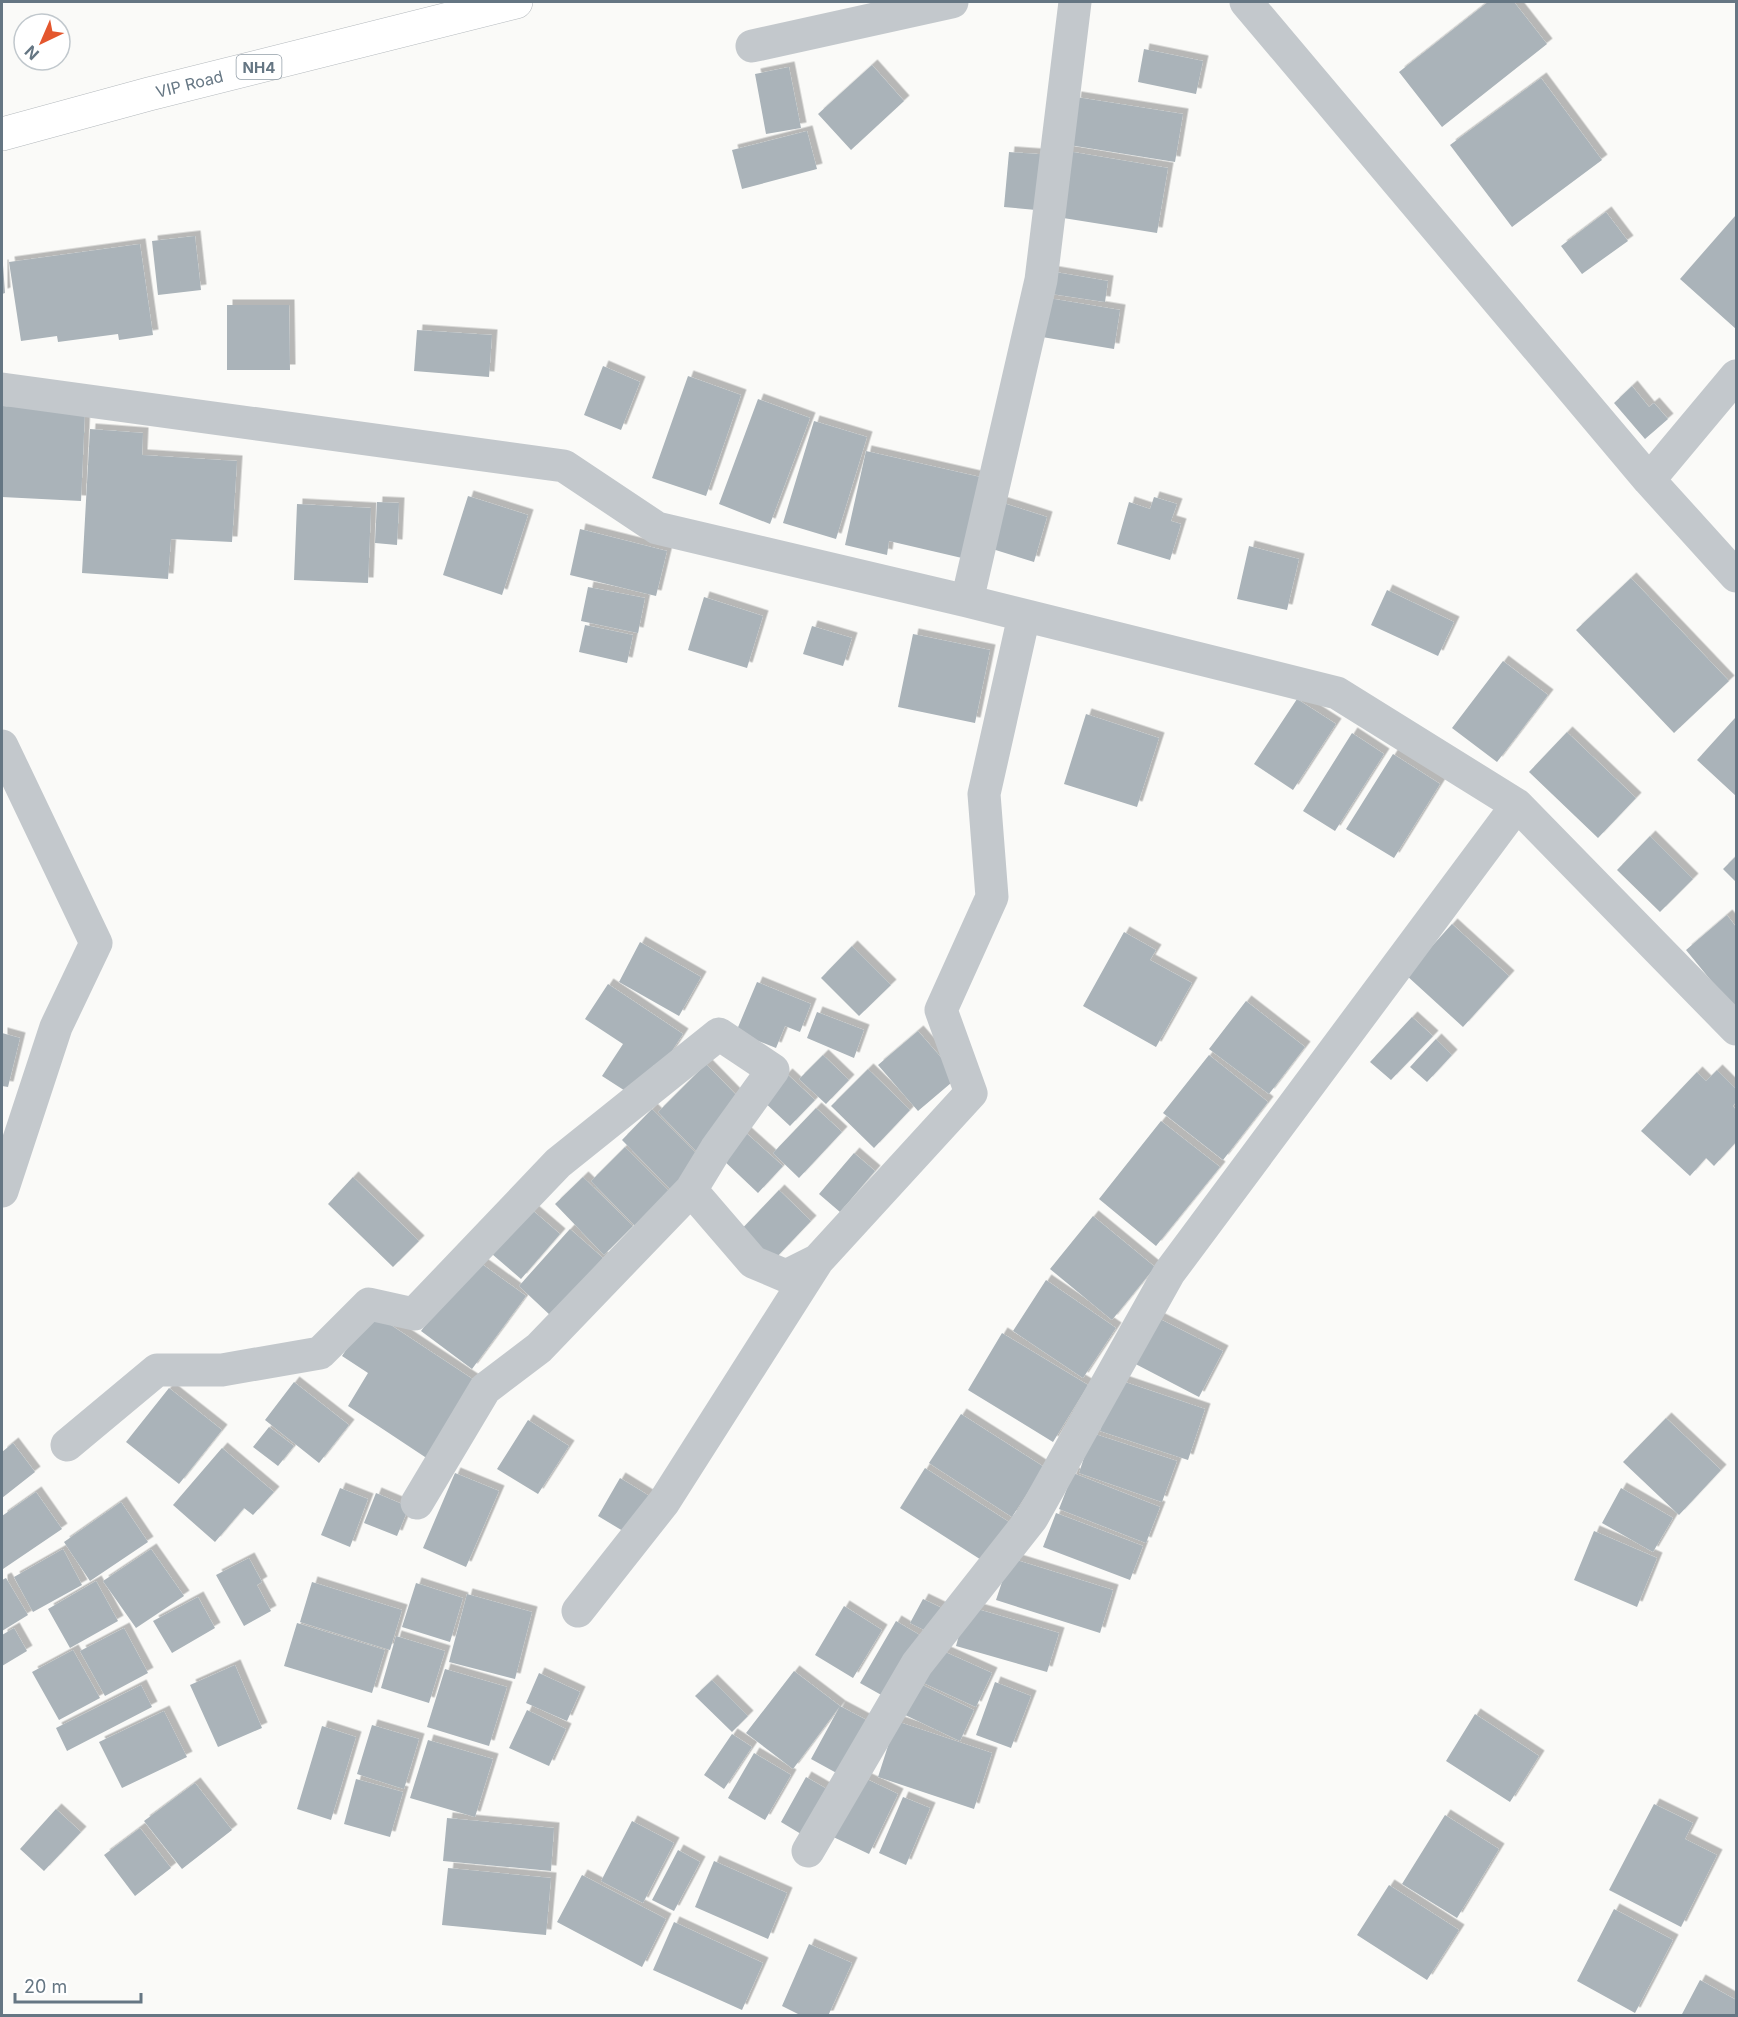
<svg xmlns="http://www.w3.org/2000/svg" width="1738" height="2017" viewBox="0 0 1738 2017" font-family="Inter,sans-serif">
	<defs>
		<filter id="shadow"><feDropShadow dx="5.5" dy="-5.5" stdDeviation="0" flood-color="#0004"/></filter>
	</defs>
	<rect width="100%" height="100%" fill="#fafaf8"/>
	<path fill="#aab3b9" filter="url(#shadow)" d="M1488,2H1514L1547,44L1442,127L1399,72Z
		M1144,49L1203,61L1196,94L1138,82Z
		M872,65L904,101L851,150L818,114Z
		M789,67L801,128L766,134L755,74Z
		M1541,78L1602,160L1512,227L1450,145Z
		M1076,97L1183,114L1175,162L1069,145Z
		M807,131L817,169L742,189L732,150Z
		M1067,151L1168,168L1157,233L1057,217Z
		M1009,152L1052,155L1047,211L1004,207Z
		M1606,212L1628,241L1582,274L1561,246Z
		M1736,215V329L1680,279Z
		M195,236L201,290L158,295L152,241Z
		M140,244L153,335L119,340L118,334L58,342L57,336L21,341L9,262Z
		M2,265H3L5,293L2,294Z
		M1049,271L1108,281L1105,302L1045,293Z
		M1042,297L1120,310L1114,349L1036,336Z
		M227,305H289L290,370H227Z
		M417,330L492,335L489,377L414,371Z
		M603,366L640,382L621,430L584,415Z
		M688,376L741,395L706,496L652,478Z
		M1632,386L1649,407L1654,403L1668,419L1645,439L1614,403Z
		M758,399L810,418L770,524L719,504Z
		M2,406L85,410L81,501L2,497Z
		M814,421L867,437L836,539L783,523Z
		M90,429L143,433L142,455L237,461L232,542L171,539L168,579L82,573Z
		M866,451L980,477L962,558L889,541L887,555L845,545Z
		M468,496L528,515L502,595L443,575Z
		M1154,497L1177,504L1171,521L1181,524L1170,560L1117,544L1129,502L1150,509Z
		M377,502L399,503L397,545L375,543Z
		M1000,502L1047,517L1034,562L986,547Z
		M297,504L371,508L368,583L294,580Z
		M580,529L667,551L656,596L570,575Z
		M1249,546L1299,559L1287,610L1237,599Z
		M1631,578L1729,681L1674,733L1576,630Z
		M588,587L645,598L638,633L581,621Z
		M1387,590L1454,622L1438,656L1371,625Z
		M704,597L763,616L747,668L688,650Z
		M585,625L633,635L627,663L579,652Z
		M812,626L852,638L843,666L803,654Z
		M913,634L990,650L975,723L898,707Z
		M1503,661L1548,695L1497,762L1452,728Z
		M1297,699L1336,724L1293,790L1254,764Z
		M1086,714L1159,738L1137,807L1064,784Z
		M1736,717V796L1697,760Z
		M1567,732L1636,798L1598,838L1529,772Z
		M1352,733L1384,754L1335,831L1303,811Z
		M1393,754L1440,784L1394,858L1346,829Z
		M1650,836L1693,879L1660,912L1617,870Z
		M1736,856V882L1723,869Z
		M1727,915L1736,927V1011L1686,950Z
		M1452,924L1509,976L1463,1027L1406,975Z
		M1124,932L1156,950L1150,960L1192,983L1156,1047L1083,1006Z
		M640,942L701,977L679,1016L619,982Z
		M852,946L891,985L859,1016L821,978Z
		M757,982L811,1004L800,1032L785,1026L776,1048L736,1032Z
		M608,984L683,1034L660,1069L654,1065L633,1096L602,1076L623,1044L585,1019Z
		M1246,1001L1305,1047L1269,1094L1209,1049Z
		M817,1012L864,1030L854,1058L807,1038Z
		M1412,1017L1433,1036L1391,1080L1370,1062Z
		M918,1031L958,1077L918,1111L878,1065Z
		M2,1033L20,1038L8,1087L2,1086Z
		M1436,1039L1452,1055L1427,1082L1410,1067Z
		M823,1055L849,1080L826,1104L799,1079Z
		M1209,1055L1268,1102L1223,1160L1163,1113Z
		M706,1064L744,1103L696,1151L658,1112Z
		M868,1069L910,1110L874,1148L831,1106Z
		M1717,1070L1736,1089V1102L1733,1106L1736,1110V1142L1714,1166L1706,1158L1690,1176L1641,1131L1697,1072L1706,1081Z
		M787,1074L815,1100L790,1126L762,1100Z
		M816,1108L842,1132L799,1178L773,1153Z
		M652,1109L702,1159L671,1190L622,1140Z
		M1161,1121L1220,1167L1156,1246L1099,1199Z
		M745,1132L783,1166L758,1193L721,1158Z
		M625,1147L673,1195L638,1229L591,1181Z
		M854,1153L875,1171L840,1212L819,1194Z
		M353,1177L419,1241L393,1267L328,1204Z
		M583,1177L633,1226L604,1255L555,1204Z
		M779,1190L811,1221L770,1264L738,1233Z
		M524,1203L560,1234L521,1279L485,1248Z
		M1093,1216L1155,1267L1112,1320L1050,1269Z
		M570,1229L603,1258L551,1316L519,1286Z
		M475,1259L526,1296L472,1369L421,1331Z
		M1046,1280L1116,1328L1083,1378L1013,1331Z
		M371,1312L477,1382L428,1459L348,1406L368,1373L342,1356Z
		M1148,1313L1223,1351L1199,1397L1124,1358Z
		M1002,1333L1088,1385L1053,1442L968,1390Z
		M1116,1379L1205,1409L1188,1460L1100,1431Z
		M294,1382L349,1425L319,1463L265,1420Z
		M169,1388L222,1430L179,1484L126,1442Z
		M961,1414L1044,1467L1012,1517L929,1463Z
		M1666,1418L1721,1470L1679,1515L1623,1462Z
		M528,1420L569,1446L538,1494L497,1469Z
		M269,1427L294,1446L278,1466L253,1447Z
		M1092,1433L1177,1461L1162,1502L1079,1473Z
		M13,1443L35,1472L2,1498V1452Z
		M222,1448L274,1492L253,1515L244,1508L215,1542L173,1505Z
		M925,1468L1012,1524L986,1563L900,1508Z
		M455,1473L499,1491L466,1567L423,1548Z
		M1073,1473L1160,1507L1146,1543L1059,1509Z
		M620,1478L651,1497L628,1534L598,1516Z
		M340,1488L368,1499L350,1547L321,1535Z
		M1621,1488L1673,1518L1653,1552L1602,1523Z
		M36,1492L62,1529L3,1569L2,1567V1516Z
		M376,1493L409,1507L397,1536L364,1523Z
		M121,1502L148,1542L90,1581L64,1542Z
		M1056,1513L1143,1546L1130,1580L1043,1547Z
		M1594,1531L1657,1558L1637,1607L1574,1580Z
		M63,1549L82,1585L33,1612L14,1577Z
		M151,1549L184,1596L136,1628L103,1581Z
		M249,1558L262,1582L257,1585L271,1611L244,1626L216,1575Z
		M1010,1558L1113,1590L1100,1633L996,1600Z
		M6,1578L28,1615L2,1631V1580Z
		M96,1581L118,1621L70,1648L48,1609Z
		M312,1582L402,1610L390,1650L300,1622Z
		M416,1583L463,1598L450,1642L402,1627Z
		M467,1594L532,1612L515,1679L449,1662Z
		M198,1597L215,1628L172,1653L153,1621Z
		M923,1599L948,1611L936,1636L910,1623Z
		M844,1606L882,1630L853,1678L815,1655Z
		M967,1606L1059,1633L1047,1672L956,1646Z
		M896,1621L928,1640L892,1701L860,1683Z
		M297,1623L385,1650L372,1693L284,1666Z
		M14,1628L27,1651L2,1666V1635Z
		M124,1628L148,1673L105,1696L80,1651Z
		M396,1636L445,1651L429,1703L381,1688Z
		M934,1647L992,1673L976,1707L917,1680Z
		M73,1650L100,1698L59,1720L32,1672Z
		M235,1665L262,1728L218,1747L190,1685Z
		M445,1669L507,1687L489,1746L427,1727Z
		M794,1671L840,1706L793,1769L746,1733Z
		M539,1673L580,1692L567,1721L526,1703Z
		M712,1680L748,1716L732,1732L695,1696Z
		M995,1682L1031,1696L1011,1748L976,1735Z
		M918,1683L974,1710L960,1741L903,1714Z
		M141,1685L152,1707L67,1751L56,1728Z
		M840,1706L872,1723L842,1776L811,1759Z
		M527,1710L566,1729L549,1766L509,1748Z
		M164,1711L187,1757L122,1788L99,1742Z
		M1475,1714L1539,1756L1510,1802L1446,1761Z
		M896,1721L992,1753L974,1809L878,1777Z
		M372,1725L419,1739L404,1789L357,1774Z
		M322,1726L356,1737L331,1820L297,1809Z
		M732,1734L752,1747L724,1789L704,1775Z
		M428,1740L493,1759L475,1817L410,1798Z
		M754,1753L791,1775L765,1820L728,1798Z
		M856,1774L898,1794L869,1854L827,1834Z
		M806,1777L832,1792L806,1837L781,1822Z
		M356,1779L403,1792L390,1837L344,1824Z
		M195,1783L232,1830L182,1869L144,1821Z
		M903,1797L930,1808L906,1865L879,1853Z
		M1654,1804L1693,1823L1685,1839L1717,1855L1681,1927L1609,1890Z
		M56,1809L81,1832L44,1871L20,1849Z
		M1445,1815L1499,1849L1457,1918L1402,1884Z
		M447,1818L554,1828L551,1871L443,1861Z
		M632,1821L674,1843L643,1903L601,1881Z
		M140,1828L171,1868L135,1896L104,1855Z
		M678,1850L700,1862L674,1911L652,1900Z
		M714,1861L787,1893L768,1939L695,1907Z
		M448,1868L551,1878L546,1935L442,1925Z
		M582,1875L666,1919L642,1967L557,1922Z
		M1389,1885L1459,1930L1427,1980L1357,1935Z
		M1614,1909L1673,1940L1635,2013L1577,1981Z
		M674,1922L763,1963L742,2010L653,1970Z
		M809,1944L852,1963L828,2016H802L782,2006Z
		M1700,1980L1736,2000V2016H1681Z"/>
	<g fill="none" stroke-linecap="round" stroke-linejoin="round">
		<defs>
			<g id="highway">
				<path id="s1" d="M2,134L149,94L516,2"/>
			</g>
		</defs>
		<use href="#highway" stroke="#b4b9bd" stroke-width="34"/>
		<path stroke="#c3c8cc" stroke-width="33" d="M1246,2L1649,480L1736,576
			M752,46L952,2
			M2,389L564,466L657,528L967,601L1337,693L1517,805L1736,1029
			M1649,480L1736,376
			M967,601L1041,280L1075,2
			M2,746L96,943L56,1027L2,1191
			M691,1190L753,1262L786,1276L818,1260
			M67,1445L157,1370H222L320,1353L369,1304L414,1314L558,1163L719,1034L773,1070L716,1149L691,1190L539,1348L485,1389L417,1503
			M578,1611L664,1502L818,1260L971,1093L941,1010L992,897L984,794L1024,616
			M808,1851L917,1664L1032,1518L1169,1273L1517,805"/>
		<use href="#highway" stroke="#fff" stroke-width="33"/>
	</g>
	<g text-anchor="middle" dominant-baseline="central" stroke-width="6" stroke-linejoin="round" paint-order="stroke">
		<rect fill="#fff" stroke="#939fa8" stroke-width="1.5" x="236.5" y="55" width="45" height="24" rx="4.5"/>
		<g font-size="15" font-weight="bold" fill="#657683">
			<text x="259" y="67">NH4</text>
		</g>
		<g font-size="16" fill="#657683" stroke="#fff">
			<text stroke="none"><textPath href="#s1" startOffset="194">VIP Road</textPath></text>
		</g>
	</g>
	<rect width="1738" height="2017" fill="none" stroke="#657683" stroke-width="6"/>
	<g transform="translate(42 42) rotate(224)"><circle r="28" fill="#ffffff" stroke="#c1c8cd" stroke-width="1.5"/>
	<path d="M0-4.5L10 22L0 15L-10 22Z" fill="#e4572e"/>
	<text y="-9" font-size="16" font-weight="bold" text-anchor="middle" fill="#657683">N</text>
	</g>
	<path d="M15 1993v9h126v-9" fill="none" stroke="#657683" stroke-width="3"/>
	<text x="24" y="1993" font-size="18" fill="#657683" stroke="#ffffff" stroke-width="4.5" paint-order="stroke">20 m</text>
</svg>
